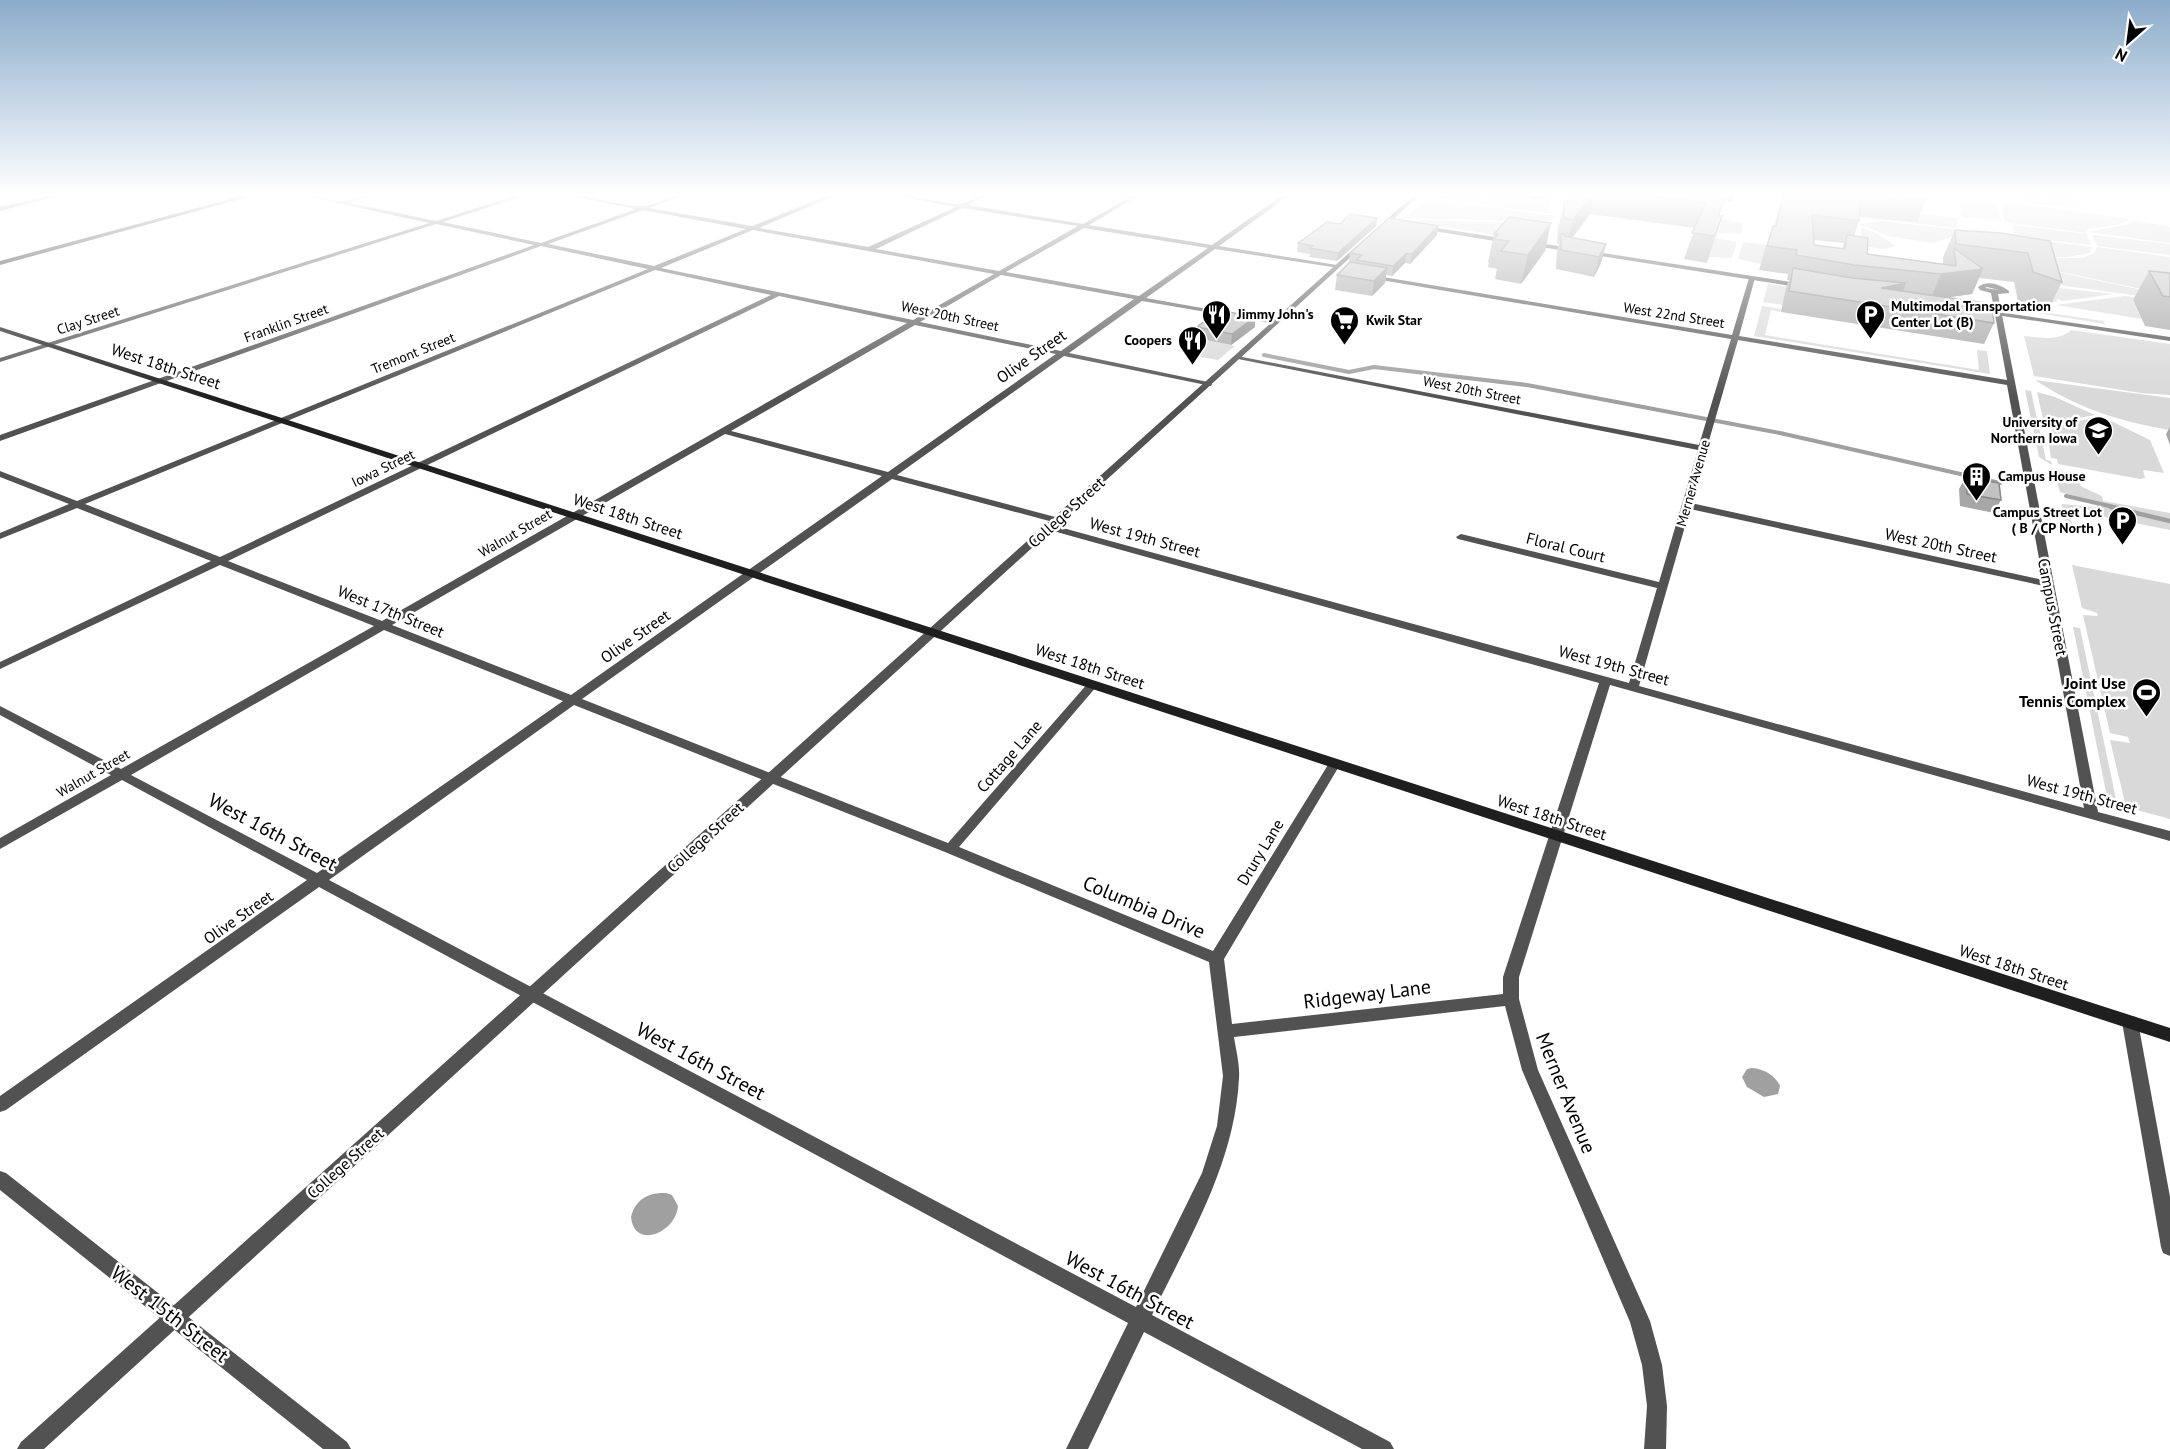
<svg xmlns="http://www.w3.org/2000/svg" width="2170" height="1449" viewBox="0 0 2170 1449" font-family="'PT Sans',sans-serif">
	<rect width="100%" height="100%" fill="#fff"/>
	<path fill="#d9d9d9" d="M1433,194L1470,195L1486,199L1491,194C1513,194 1533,197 1555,200L1548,209L1554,214H1552L1430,197Z
		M2013,194H2026L2048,200L2051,199L2046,197L2047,194H2064L2084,202L2055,206L2033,204Z
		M1966,198L1981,199L1996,203L2001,221L1962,217L1960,200Z
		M1426,199H1429L1556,216L1548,221L1406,218Z
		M2003,204H2022L2130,219L2120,224L2088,229L2086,233L2008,223L2005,222L2001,206Z
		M1917,213L1957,218L1958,228L1869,218V216Z
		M1712,217L1743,223L1741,234L1718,233L1721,223Z
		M1420,220L1515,223L1505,236L1417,223Z
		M2134,220L2170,227V243L2088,232L2126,225Z
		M1882,221L1952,229L1957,230L1958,235L1932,243L1889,236L1859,224Z
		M2013,225L2087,234L2091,245L2016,236Z
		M1861,227L1874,232L1896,246L1884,249L1861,246Z
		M2092,235L2170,244V255L2097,246Z
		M1711,237L1737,242L1732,258L1709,257Z
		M2013,237L2092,247V248L2090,253L2068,257H2040Z
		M1743,242L1770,245L1761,264L1738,259Z
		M2097,247L2170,257V295L2047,269L2043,258H2083L2094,253Z
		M2048,270L2170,296V300L2066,286L2050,281Z
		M1768,284L1790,287L1783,305L1763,302Z
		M2050,287L2114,294L2063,301L2056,299L2058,301L2050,303Z
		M2125,296L2139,298L2133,301L2142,319L2056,305Z
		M2019,301L2049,313L2104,321L2105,324L2012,309L2011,302Z
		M1762,306L1782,309L1780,312L1771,310L1765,335L1979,370L1977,350L1987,351L1990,374L1754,336Z
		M2071,330L2170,344V395L2141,393L2034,376L2024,336C2040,337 2059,342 2071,330Z
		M1202,339L1235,346L1218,360L1185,354Z
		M2035,380L2170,398V430C2121,422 2077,408 2035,380Z
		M2025,390L2031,391L2046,460L2051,461L2052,465L2039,457Z
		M2037,392L2055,397L2095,415L2044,424Z
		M2095,418L2111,421L2150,440L2164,473L2143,470L2145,478L2140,479L2058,464L2057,459L2051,458L2047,432L2066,423Z
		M2057,472L2075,478L2082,487L2102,496L2103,501L2170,513V530L2069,510L2073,529L2066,531L2062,504L2095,507L2101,504L2060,492L2056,479Z
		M2072,565L2170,584V819L2126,807L2110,740L2130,743L2128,737L2110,733L2083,615L2098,616L2097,613L2082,608Z
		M2073,627L2080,628L2117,804L2108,802Z"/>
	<path fill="#a0a0a0" d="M1752,1068C1764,1069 1775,1075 1780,1086L1778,1094L1764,1097L1747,1087L1742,1077L1747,1069Z
		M666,1193L672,1195L678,1206C676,1233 634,1250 631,1217C635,1200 648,1192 666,1193Z"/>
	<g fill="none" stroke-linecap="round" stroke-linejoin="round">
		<path stroke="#a0a0a0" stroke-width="4" d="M1264,355L1349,372L1374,367L1527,385L1780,433L2000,483
			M2066,496L2118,508"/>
		<path stroke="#a0a0a0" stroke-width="4.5" d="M2111,507L2170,521"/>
		<path fill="#525252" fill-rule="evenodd" d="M55,194H66L0,211V207Z
			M297,194C312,194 327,201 341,201C352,201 363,194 375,194L349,203L436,221L520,194H529L443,222L541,243L636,209L561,194C588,194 614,205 640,206C655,207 669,194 685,194L649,208L752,226L831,194H839L759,228L868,247L956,207L886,194C911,194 934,202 958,204C969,204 978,194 990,194L968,205L1083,224L1135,194H1142L1089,225L1212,245L1284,194H1291L1219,246L1337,265L1339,266V268L1215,249L1146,298L1275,321L1279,323L1277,324L1142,301L1069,353L1208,382L1212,384L1211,386L1064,356L897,475L1059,518V522H1053L892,479L582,699L948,843L1089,682H1097L1099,684L1097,686L959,847L1213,951L1331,760H1339L1341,763L1224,959L1232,1024L1503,994V977L1599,683L1046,529V525H1052L1629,683L1657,588L1458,539L1456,537L1461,534L1659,582L1698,450L1233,358L1237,356L1699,445L1731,339L1369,278L1368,277L1371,275L1732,335L1749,278L1752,276L1755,278L1739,336L2007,380L1991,293L1980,290L1978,287C1988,280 1999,284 2009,291V293L1998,294L2098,812L2170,831V841L1610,685L1519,977V999L1538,1070L1650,1321L1662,1365L1667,1406L1666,1449H1644L1647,1406L1642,1365L1630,1322L1522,1070L1505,1006L1234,1037C1236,1050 1240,1065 1239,1078C1235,1164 1188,1240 1152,1315L1390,1442L1394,1449H1362L1144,1332L1088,1449H1066L1128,1323L319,887L6,1110L0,1112V1096L307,880L122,780L0,849V838L111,775L0,715V706L121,769L374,626L220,565L0,669V662L211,561L77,508L0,539V533L69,504L0,477V471L77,501L648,269L541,246L0,441V435L534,245L436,224L0,362V358L429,223ZM962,208L1078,226L999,271L876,249ZM643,210L746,229L654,266L548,244ZM1084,228L1208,248L1139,296L1006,272ZM753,230L994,274L913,320L661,268ZM655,270L771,295L220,557L85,504ZM1001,275L1134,299L1061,351L920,322ZM1987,287L1999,290L1985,288ZM779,296L907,323L382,621L228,561ZM915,325L1056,354L888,472L731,431ZM1738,340L2007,385L2043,580L1691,503ZM725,434L882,476L571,695L392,625ZM1690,509L2044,586L2084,808L1639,686ZM384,630L563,701L317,873L131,775ZM574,705L945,852L1209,962L1223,1076L1217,1126L1202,1173L1136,1307L329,880Z
			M1523,194L1538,196L1554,194V197L1537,200Z
			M2130,1016L2136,1017L2138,1022L2170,1197V1256L2163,1253L2161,1247L2122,1022L2124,1017Z
			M0,1171L6,1173L347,1442L351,1449H323L0,1190Z"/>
		<path fill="#525252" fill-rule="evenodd" d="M1415,194H1421L1380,231H1376V229Z
			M1424,226L1507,239L1510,241L1507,243L1422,229Z
			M1530,242L1573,248L1576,250L1573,252L1528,245Z
			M1359,244L1364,245L44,1449H17L21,1442Z
			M1590,251L1804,284L1807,286L1804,288L1588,254Z
			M1978,309L2170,337V341L1976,312L1975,311Z"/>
		<path fill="#1f1f1f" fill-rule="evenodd" d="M249,194H259L0,265V261Z
			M0,327L2170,1028V1042L0,331Z"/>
	</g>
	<path fill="#a7a7a7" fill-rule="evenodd" d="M1571,194H1736L1733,201L1724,202L1719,216H1722L1707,263L1684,259L1695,228L1590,214L1572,238L1606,244L1601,263L1594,277L1556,269L1557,252L1559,244H1557L1558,228L1564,203Z
		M1783,194H1926V200L1917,222L1860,217L1859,221L1854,236L1867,254L1943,264V257L1955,230L2050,241L2062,282L2047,312L2018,301L2014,282L1979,278L1972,294L1948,297L1994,323L1984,344L1781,312L1786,288L1789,280H1787L1788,274L1759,270L1765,249L1774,226ZM1814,240L1844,243L1842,249L1814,245Z
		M1509,217L1545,251L1521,284L1495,279L1497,269L1488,267L1489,262H1488L1494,234Z
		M1377,218L1376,226L1337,261L1309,257L1310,254L1297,252L1298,243Z
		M1437,235L1410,264L1405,263L1392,276L1386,275L1385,283L1372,296L1335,290L1337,275L1349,263L1350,253Z
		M2149,271L2170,273V330L2145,326L2133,300Z
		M1255,317V327L1231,345L1196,338L1197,327Z
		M2170,427V445L2166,434Z
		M1966,477L2001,500L1994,513L1960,506L1959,489Z"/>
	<path fill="#888" d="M1593,194H1596L1590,214L1567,245L1573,220Z
		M1726,194H1735L1733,201L1724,202L1712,236Z
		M1750,194H1773L1749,197Z
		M1377,218L1376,226L1337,261L1338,253Z
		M1551,223L1545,251L1521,284L1528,255Z
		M1438,226L1437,235L1410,264L1412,254Z
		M1606,244L1601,263L1594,277L1599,257Z
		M1406,254L1405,263L1392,276L1393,266Z
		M1387,268L1385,283L1372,296L1374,281Z
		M1983,269L1972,294L1930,300L1941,274Z
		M1906,283L1898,304L1881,288Z
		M1255,317V327L1231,345L1232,334Z"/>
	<path fill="#c2c2c2" stroke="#888" stroke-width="1.5" d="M1571,194H1593L1573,220L1564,218V203Z
		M1630,194H1726L1718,216H1722L1715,236L1692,233L1706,203Z
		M1784,194H1861L1859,221L1812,215L1814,245L1845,249L1847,235L1862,237L1868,238L1867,254L1956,266L1954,248L1983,269L1941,274L1854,265L1796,255L1797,250L1767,246L1773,226H1776Z
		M1861,194H1926V200Z
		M1350,214L1377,218L1338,253L1310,248L1313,246L1298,243L1327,222L1340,224Z
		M1509,217L1551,223L1528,255L1501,251L1509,241L1494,239L1498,234H1494Z
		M1389,218L1438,226L1412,254H1406L1393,266L1356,260L1362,255L1350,253Z
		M1955,230L2001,233L2050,241L2062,282L2033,272L2028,253L1956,244Z
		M1561,234H1565L1564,236L1606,244L1599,257L1561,250Z
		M1350,262L1387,268L1374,281L1337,275Z
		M1793,268L1852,278L1906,283L1881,288L1992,304L1994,323L1789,291Z
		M2149,271L2170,273V297L2163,296Z
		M1218,310L1255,317L1232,334L1197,327Z
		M1966,477L1999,483L2001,500L1967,494Z"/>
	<linearGradient id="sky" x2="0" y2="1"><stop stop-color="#8baccb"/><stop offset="0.49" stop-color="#fff"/><stop offset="1" stop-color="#fff" stop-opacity="0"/></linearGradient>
	<rect width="2170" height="397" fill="url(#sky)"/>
	<defs>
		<symbol id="restaurant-pin" viewBox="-11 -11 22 30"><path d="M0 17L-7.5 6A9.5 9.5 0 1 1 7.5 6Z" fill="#000" stroke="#fff"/><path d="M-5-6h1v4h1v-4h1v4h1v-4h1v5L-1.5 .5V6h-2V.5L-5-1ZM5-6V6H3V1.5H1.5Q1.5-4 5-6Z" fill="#fff"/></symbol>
		<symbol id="parking-pin" viewBox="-11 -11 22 30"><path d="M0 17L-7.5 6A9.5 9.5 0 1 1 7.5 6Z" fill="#000" stroke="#fff"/><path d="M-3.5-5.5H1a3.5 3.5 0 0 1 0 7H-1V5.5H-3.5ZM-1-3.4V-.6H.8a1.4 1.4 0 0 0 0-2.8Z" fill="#fff"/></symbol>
		<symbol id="supermarket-pin" viewBox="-11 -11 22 30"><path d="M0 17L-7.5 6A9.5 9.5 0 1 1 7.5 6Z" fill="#000" stroke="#fff"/><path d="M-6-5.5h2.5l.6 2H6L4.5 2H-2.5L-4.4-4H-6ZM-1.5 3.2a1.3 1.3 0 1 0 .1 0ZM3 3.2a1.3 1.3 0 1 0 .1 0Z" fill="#fff"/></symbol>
		<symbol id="university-pin" viewBox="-11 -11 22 30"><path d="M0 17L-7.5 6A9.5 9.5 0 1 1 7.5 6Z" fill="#000" stroke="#fff"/><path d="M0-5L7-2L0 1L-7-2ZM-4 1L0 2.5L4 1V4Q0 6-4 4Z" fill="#fff"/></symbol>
		<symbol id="building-pin" viewBox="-11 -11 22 30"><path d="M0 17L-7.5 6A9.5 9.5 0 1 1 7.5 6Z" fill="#000" stroke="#fff"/><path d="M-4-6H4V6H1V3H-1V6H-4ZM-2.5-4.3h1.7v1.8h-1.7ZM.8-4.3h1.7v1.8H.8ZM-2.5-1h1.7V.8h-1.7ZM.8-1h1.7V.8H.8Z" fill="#fff"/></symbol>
		<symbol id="stadium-pin" viewBox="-11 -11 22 30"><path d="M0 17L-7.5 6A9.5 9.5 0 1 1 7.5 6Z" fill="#000" stroke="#fff"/><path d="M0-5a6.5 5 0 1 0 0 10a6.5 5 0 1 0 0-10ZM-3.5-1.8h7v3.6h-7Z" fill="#fff"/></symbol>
	</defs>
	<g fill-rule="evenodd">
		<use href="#restaurant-pin" x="1200" y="298" width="33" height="45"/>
		<use href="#parking-pin" x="1854" y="298" width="33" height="45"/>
		<use href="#supermarket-pin" x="1328" y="304" width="33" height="45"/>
		<use href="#restaurant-pin" x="1176" y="324" width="33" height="45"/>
		<use href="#university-pin" x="2082" y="414" width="33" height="45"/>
		<use href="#building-pin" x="1960" y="460" width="33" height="45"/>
		<use href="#parking-pin" x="2106" y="504" width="33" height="45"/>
		<use href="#stadium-pin" x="2130" y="676" width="33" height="45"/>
	</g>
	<g text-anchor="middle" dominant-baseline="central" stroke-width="5" stroke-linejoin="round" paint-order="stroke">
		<g font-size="14" font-weight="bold" fill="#000" stroke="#fff" text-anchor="start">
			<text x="1891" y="306">Multimodal Transportation<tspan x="1891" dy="16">Center Lot (B)</tspan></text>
			<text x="1237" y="314">Jimmy John's</text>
			<text x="1366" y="320">Kwik Star</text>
			<text x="1172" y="340" text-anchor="end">Coopers</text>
			<text x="2077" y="422" text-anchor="end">University of<tspan x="2077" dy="16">Northern Iowa</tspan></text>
			<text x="1998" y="476">Campus House</text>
			<text x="2102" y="512" text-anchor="end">Campus Street Lot<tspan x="2102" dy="16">( B / CP North )</tspan></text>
		</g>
		<g font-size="14" fill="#000" stroke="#fff">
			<text transform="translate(1674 315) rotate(9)">West 22nd Street</text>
			<text transform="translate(950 316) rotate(12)">West 20th Street</text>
			<text transform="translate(88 320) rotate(-18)">Clay Street</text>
			<text transform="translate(286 323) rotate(-20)">Franklin Street</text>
			<text transform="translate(413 353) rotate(-22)">Tremont Street</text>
			<text transform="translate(1472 390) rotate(11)">West 20th Street</text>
			<text transform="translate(383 468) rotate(-26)">Iowa Street</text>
			<text transform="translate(1693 483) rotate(-74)">Merner Avenue</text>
			<text transform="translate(515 533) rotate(-30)">Walnut Street</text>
			<text transform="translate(93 773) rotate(-30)">Walnut Street</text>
		</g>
		<g font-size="16" fill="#000" stroke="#fff">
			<text transform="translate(1031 356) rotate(-35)">Olive Street</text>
			<text transform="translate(166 366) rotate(18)">West 18th Street</text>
			<text transform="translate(1066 512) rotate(-42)">College Street</text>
			<text transform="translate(628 516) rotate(18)">West 18th Street</text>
			<text transform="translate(1145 537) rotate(15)">West 19th Street</text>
			<text transform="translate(1941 545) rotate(12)">West 20th Street</text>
			<text transform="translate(1566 547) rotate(14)">Floral Court</text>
			<text transform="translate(2053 607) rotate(79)">Campus Street</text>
			<text transform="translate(391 611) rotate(22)">West 17th Street</text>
			<text transform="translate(635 636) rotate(-35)">Olive Street</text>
			<text transform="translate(1614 665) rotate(15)">West 19th Street</text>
			<text transform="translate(1090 666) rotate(18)">West 18th Street</text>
			<text transform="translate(1009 756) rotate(-49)">Cottage Lane</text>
			<text transform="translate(2082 794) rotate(15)">West 19th Street</text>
			<text transform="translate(1552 817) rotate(18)">West 18th Street</text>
			<text transform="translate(705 837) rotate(-42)">College Street</text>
			<text transform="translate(1260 852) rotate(-59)">Drury Lane</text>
			<text transform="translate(238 917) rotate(-35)">Olive Street</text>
			<text transform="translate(2014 967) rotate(18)">West 18th Street</text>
			<text transform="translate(345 1163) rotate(-42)">College Street</text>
		</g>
		<g font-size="16" font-weight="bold" fill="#000" stroke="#fff" text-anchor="end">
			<text x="2126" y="683">Joint Use<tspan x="2126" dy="18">Tennis Complex</tspan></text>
		</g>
		<g font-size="20" fill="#000" stroke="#fff">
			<text transform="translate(273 832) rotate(28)">West 16th Street</text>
			<text transform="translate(1144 907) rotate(23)">Columbia Drive</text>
			<text transform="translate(1367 994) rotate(-7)">Ridgeway Lane</text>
			<text transform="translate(701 1061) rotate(28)">West 16th Street</text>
			<text transform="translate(1566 1093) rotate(68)">Merner Avenue</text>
			<text transform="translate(1130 1290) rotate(28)">West 16th Street</text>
			<text transform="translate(170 1314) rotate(38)">West 15th Street</text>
		</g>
	</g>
	<g transform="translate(2128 42) rotate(208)" stroke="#ffffff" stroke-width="4.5" paint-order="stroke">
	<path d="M0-4.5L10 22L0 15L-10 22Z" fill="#000000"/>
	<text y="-9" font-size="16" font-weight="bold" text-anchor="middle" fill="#000000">N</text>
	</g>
</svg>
